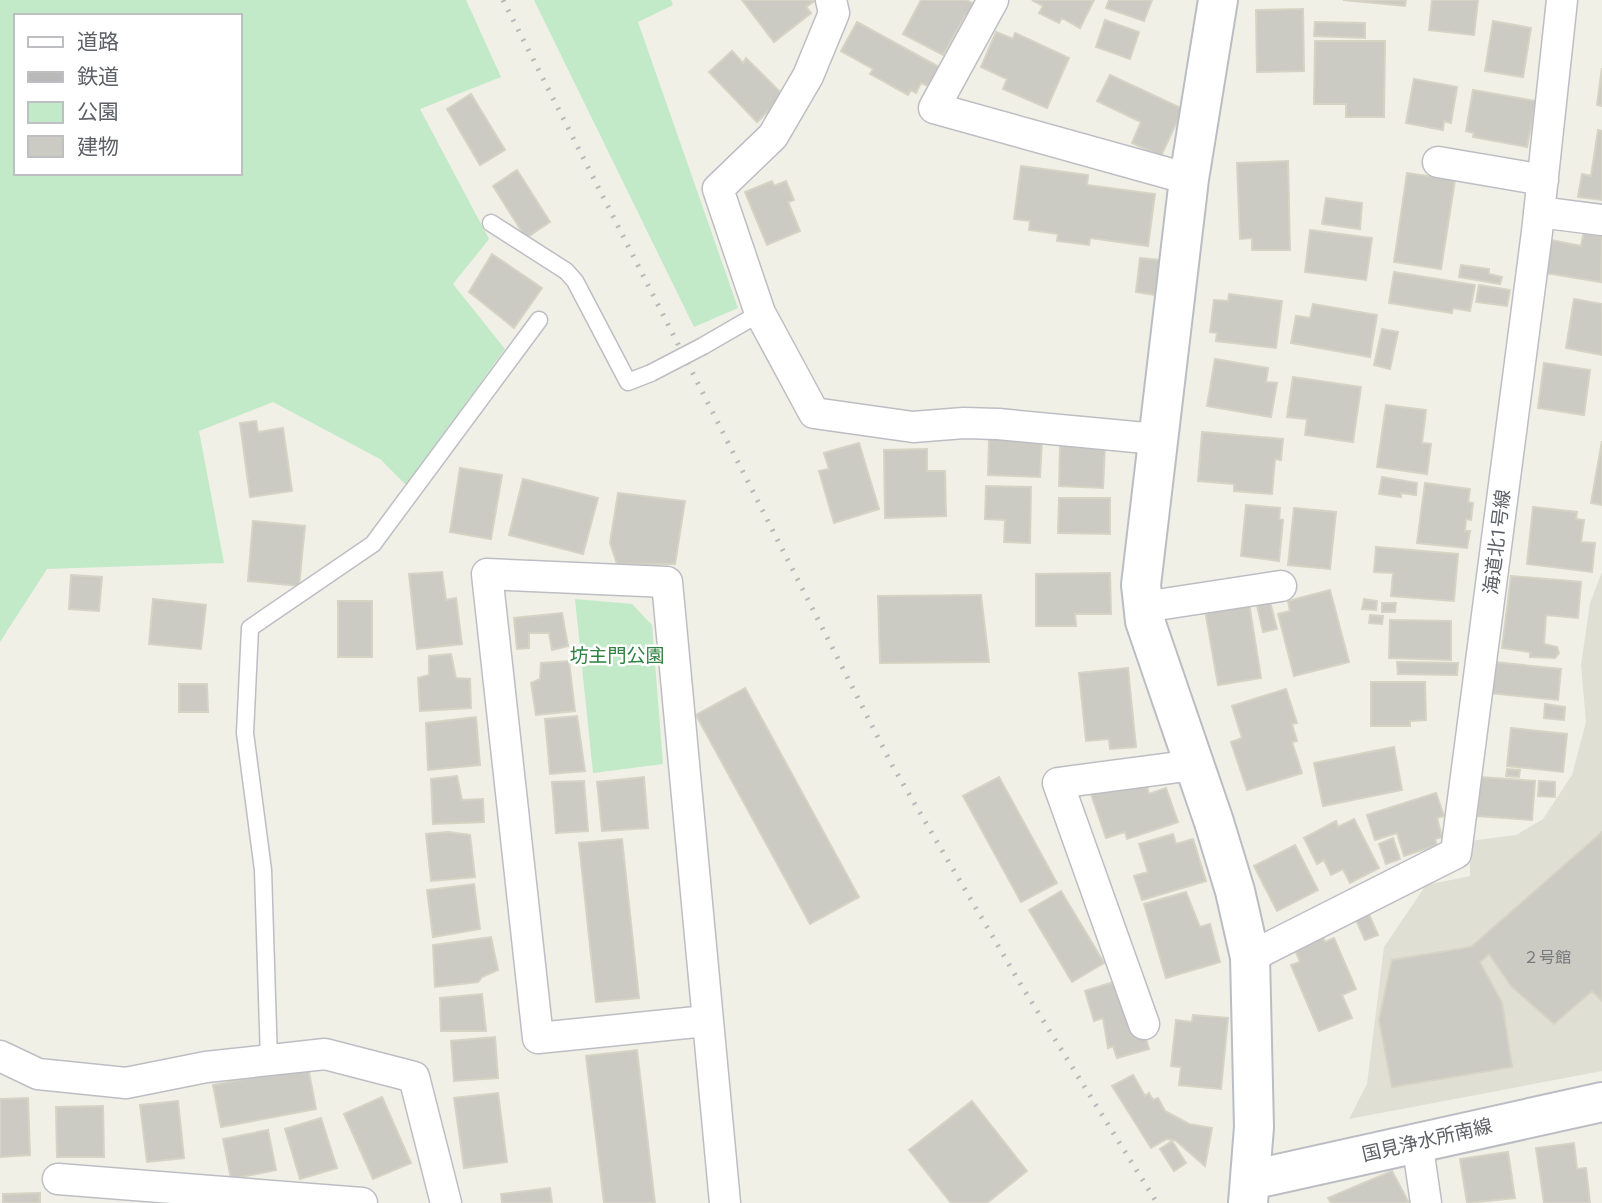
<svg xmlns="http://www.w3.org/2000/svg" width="1602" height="1203" viewBox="0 0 1602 1203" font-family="Roboto,'Noto Sans JP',sans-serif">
	<rect width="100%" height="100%" fill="#f0f0e6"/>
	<path fill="#e0dfd4" d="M1602,572V1071L1349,1119L1367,1084L1384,947L1426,885L1470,876V841L1516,835L1543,819L1572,775L1586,722L1581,665L1590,603Z"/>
	<path fill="#c2e9c8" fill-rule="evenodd" d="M0,0H466L501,77L420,109L489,239L453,284L505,349L406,485L380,459L273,402L199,431L224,563L47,569L0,642ZM16,16H240V173H16Z
		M534,0H671L673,5L638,22L738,308L694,327Z
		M575,599L632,604L652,625L663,764L593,773Z"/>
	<path fill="#cbcac3" stroke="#d5d3c4" stroke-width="2" d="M742,0H816L806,7L811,13L774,42Z
		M921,0H966L976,5L969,17L965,15L943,55L903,34Z
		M1032,0H1094L1080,28L1062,18L1059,23L1039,13L1043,6Z
		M1109,0H1152L1144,21L1106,8Z
		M1343,0H1406L1405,6Z
		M1432,0H1478L1474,35L1429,30Z
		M1303,9L1304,71L1257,72L1256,10Z
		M1105,20L1139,32L1130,59L1096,47Z
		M1493,21L1531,28L1523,77L1485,71Z
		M857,22L939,67L928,86L921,83L916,93L911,90L908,95L870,74L873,69L841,51Z
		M1315,22L1365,23V38L1314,36Z
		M996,32L1013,39L1015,33L1069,58L1047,108L1003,89L1007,79L981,67Z
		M1315,41H1385L1384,117H1346V104H1314Z
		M732,51L743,63L746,58L784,96L757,122L709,72Z
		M1602,68V106L1597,105Z
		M1110,75L1183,109L1161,156L1132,143L1141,122L1097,101Z
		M1414,79L1457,87L1451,123L1444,121L1443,130L1406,123Z
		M1473,90L1536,101L1527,147L1473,137L1474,133L1466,131Z
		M471,94L505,150L480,165L447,109Z
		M1598,130L1602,131V200L1578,197L1582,174L1591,176Z
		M1288,161L1290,250H1252V238L1240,239L1237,163Z
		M1021,166L1088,175L1087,185L1155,194L1148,246L1090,238L1089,245L1057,241L1058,234L1029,230L1030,221L1014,219Z
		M517,170L550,222L526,238L493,186Z
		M1407,173L1455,180L1441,269L1394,262Z
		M772,181L774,186L786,181L794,200L788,202L800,231L767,245L745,192Z
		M1326,198L1362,203L1360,229L1322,224Z
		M1310,230L1372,238L1366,280L1305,272Z
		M1584,231L1602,234L1601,282L1545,273L1551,240L1581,246Z
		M492,254L542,288L514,328L469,292Z
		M1140,258L1159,260L1155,295L1136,292Z
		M1461,265L1489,269V274L1502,277L1500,284L1459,277Z
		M1394,272L1475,285L1470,311L1453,308L1452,313L1389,303Z
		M1479,285L1510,290L1507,306L1476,302Z
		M1229,294L1282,301L1276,348L1216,341L1217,333L1210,332L1214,300L1228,301Z
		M1574,299L1602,304V355L1566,348Z
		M1313,304L1377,315L1370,357L1291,343L1296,316L1310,318Z
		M1382,329L1398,332L1390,369L1374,365Z
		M1215,359L1268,368L1266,382L1277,383L1271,417L1207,406Z
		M1544,363L1590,370L1584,415L1538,408Z
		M1293,377L1361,387L1353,442L1305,435L1307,419L1287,417Z
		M1386,405L1426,410L1422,443L1431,444L1427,474L1377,467Z
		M256,421L258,432L283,428L292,491L250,497L240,423Z
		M1202,432L1283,439L1281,460L1275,459L1272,494L1234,491V484L1198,481Z
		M989,438L1042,440L1040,477L988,475Z
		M1602,441V505L1591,503Z
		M859,443L879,509L834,523L819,471L829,469L824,453Z
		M1060,444L1105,446L1103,488L1059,486Z
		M927,449V471H945L946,516L885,518L884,450Z
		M460,468L502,475L491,539L450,532Z
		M1382,477L1417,483L1416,495L1401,493V497L1379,494Z
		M523,479L598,498L583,554L509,535Z
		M1425,483L1470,489L1468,502L1473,503L1471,520L1466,519L1465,531H1470L1467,548L1417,543Z
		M986,486L1031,487L1030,543L1004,542L1005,520L985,519Z
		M618,493L685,501L675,564H617L610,543Z
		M1059,498H1110V534L1058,533Z
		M1246,505L1280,508L1279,519L1283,520L1279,561L1241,556Z
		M1533,507L1577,512L1576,519L1584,520L1581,542L1595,543L1592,572L1527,564Z
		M1294,508L1336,512L1330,569L1288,565Z
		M253,521L305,526L299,586L248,581Z
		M1376,547L1458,554L1454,601L1391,596L1393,573L1374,572Z
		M442,572L446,600L456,598L462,644L417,649L409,574Z
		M1110,573L1111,614H1075L1076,626H1036V574Z
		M71,575L102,577L99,611L69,609Z
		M1511,576L1581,582L1578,618L1546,615L1544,644L1557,647L1559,653L1555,658L1530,657V652L1502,648Z
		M1330,590L1349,662L1294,676L1278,614L1290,611L1288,601Z
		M981,595L989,662L880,663L878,596Z
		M1269,598L1277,629L1263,632L1256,601Z
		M153,599L206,605L201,649L149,644Z
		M1364,599L1377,601L1376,610L1362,609Z
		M338,601H372V657H338Z
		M1249,603L1261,678L1218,685L1205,610Z
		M1382,603H1396L1395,612H1382Z
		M562,613L568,646L552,650L549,633H529V648L517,649L514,618Z
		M1370,615L1383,616L1382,624L1369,623Z
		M1390,620L1451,621V660L1389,658Z
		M451,654L456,678L470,679L471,708L420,711L418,678L429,675V656Z
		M569,661L575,711L536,715L531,683L540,679L541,663Z
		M1397,662L1458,663L1457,675L1398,674Z
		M1494,662L1561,669L1558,700L1490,693Z
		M1128,668L1136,747L1110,749L1109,739L1086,741L1079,673Z
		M1371,682H1425L1426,720L1410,721V726H1371Z
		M179,684H207L208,712H179Z
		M745,688L859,897L810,924L696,715Z
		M1286,689L1297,723L1292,724L1297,741L1292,742L1302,773L1247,790L1231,742L1242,738L1232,706Z
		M1545,704L1565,707L1564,720L1544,718Z
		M577,716L585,771L550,774L545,719Z
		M476,717L480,765L428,770L426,723Z
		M1511,728L1567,734L1563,772L1507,766Z
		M1394,747L1402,790L1323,806L1314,763Z
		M1507,769L1520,770L1519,777L1506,776Z
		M457,776L462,800L483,799L484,822L433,824L431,779Z
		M644,777L648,828L602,831L597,782Z
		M999,777L1057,883L1021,902L963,796Z
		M1480,777L1535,781L1532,820L1477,816Z
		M584,781L588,831L556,833L552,782Z
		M1539,781L1555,782V797L1538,796Z
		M1146,782L1149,794L1166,788L1178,822L1127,839L1125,832L1106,838L1091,794L1124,783Z
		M1436,793L1444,816L1437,818L1442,837L1435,839L1437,845L1404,856L1397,833L1375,840L1367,815Z
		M1354,819L1379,868L1350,883L1343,869L1331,875L1324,860L1317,864L1304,838L1336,821L1338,827Z
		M448,832L470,835L475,877L431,881L426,834Z
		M1602,832V1001L1592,991L1554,1024L1511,986L1489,954L1480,962L1502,1003L1512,1067L1392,1087L1379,1020L1392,960L1471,947Z
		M1173,834L1176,844L1193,839L1206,881L1142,900L1134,876L1148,872L1139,844Z
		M1393,838L1400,859L1386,864L1379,844Z
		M622,839L639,998L596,1002L579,843Z
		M1295,845L1318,890L1277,911L1254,866Z
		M474,884L480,929L433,937L427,890Z
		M1061,891L1104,963L1072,982L1029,910Z
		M1186,892L1200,927L1210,924L1220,962L1166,978L1144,904Z
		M1368,912L1378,935L1365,940L1355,918Z
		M491,937L498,970L482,977L478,982L435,987L433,945Z
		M1323,937L1325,942L1334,938L1356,989L1342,995L1352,1018L1319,1031L1291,965L1300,962L1295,950Z
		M1117,981L1133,1033L1143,1029L1149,1049L1117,1058L1113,1046L1108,1048L1103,1018L1094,1021L1085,991Z
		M482,994L486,1031H441L440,998Z
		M1193,1015L1228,1018L1221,1089L1179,1085L1181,1067L1171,1066L1176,1020L1192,1022Z
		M495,1037L498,1078L454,1081L451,1041Z
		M637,1050L655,1203H604L586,1056Z
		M308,1067L316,1109L221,1127L213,1085Z
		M1133,1075L1145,1096L1149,1093L1153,1100L1158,1098L1165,1111L1189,1124L1212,1128L1205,1166L1175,1140L1167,1139L1151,1148L1112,1086Z
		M498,1093L507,1162L464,1168L454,1098Z
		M382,1097L411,1163L373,1179L344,1114Z
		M28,1098L30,1155L0,1157V1099Z
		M178,1101L184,1158L147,1162L140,1105Z
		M972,1101L1027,1171L987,1203H951L909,1150Z
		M103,1106L104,1157H57L56,1107Z
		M321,1118L337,1168L300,1179L285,1129Z
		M268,1130L276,1170L231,1179L223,1139Z
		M1172,1141L1186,1163L1174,1171L1160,1149Z
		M1574,1143L1577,1169L1586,1168L1590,1203H1544L1536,1148Z
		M1508,1152L1515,1198L1467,1203L1460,1159Z
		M1392,1171L1409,1203H1331L1328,1198Z
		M550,1188L552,1203H502L501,1194Z
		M40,1193V1203H3V1194Z"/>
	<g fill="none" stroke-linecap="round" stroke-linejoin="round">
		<defs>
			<path id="lane" d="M491,223L566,271L575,281L628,382L651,373
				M703,346L760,313
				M269,1060L263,870L245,733L250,628L373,544L539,320"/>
			<path id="street" d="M831,0L834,13L808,76L773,136L718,189L760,313L814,413L913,427L964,423L998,424L1156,439
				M993,0L934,108L1189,179
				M1438,162L1543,180
				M1539,212L1602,220
				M1144,607L1281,586
				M1250,957L1456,853L1537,232L1562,0
				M706,1021L538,1038L487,574L667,582L725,1203
				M1144,1024L1058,783L1194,765
				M0,1056L38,1074L126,1083L206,1067L325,1054L414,1077L446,1203
				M1417,1141L1426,1203
				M58,1179L362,1203"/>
			<path id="secondary" d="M1218,0L1189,179L1141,585L1145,621L1214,822L1235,891L1250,957L1254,1127L1248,1203
				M1251,1180L1602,1102"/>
		</defs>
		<use href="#lane" stroke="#bdbec5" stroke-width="19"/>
		<use href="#street" stroke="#bdbec5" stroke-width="33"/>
		<use href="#secondary" stroke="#bbbdc4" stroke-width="42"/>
		<use href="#lane" stroke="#fff" stroke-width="16"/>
		<use href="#street" stroke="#fff" stroke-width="30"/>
		<use href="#secondary" stroke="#fff" stroke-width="38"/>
		<path stroke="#b9b9ba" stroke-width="5" stroke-dasharray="2 9" stroke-linecap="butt" d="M503,0L892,765L1021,985L1157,1203"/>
		<defs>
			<path id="lane-bridge" d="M651,373L703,346"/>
		</defs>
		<use href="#lane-bridge" stroke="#bdbec5" stroke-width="19" stroke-linecap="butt"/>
		<use href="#lane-bridge" stroke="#fff" stroke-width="16"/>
	</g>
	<g text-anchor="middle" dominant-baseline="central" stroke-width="5" stroke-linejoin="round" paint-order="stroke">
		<g font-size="16" fill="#787a7e">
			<text x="1547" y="957">２号館</text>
		</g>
		<g font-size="19" fill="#5d6067" stroke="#fff">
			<text transform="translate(1497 542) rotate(-83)">海道北1号線</text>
			<text transform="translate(1427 1140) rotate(-13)">国見浄水所南線</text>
		</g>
		<g font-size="19" fill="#308242" stroke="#fff">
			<text x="617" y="655">坊主門公園</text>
		</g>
	</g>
	<rect x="14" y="14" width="228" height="161" fill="#ffffff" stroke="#bebfc2" stroke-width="2"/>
	<rect x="28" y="37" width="35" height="10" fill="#ffffff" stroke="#bebfc2" stroke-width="2"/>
	<text x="77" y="49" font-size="21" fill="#5d6067">道路</text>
	<rect x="28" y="72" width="35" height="10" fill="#b9b9ba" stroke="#bebfc2" stroke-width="2"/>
	<text x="77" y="84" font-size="21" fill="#5d6067">鉄道</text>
	<rect x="28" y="102" width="35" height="21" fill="#c2e9c8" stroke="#bebfc2" stroke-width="2"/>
	<text x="77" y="119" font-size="21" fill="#5d6067">公園</text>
	<rect x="28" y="136" width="35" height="21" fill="#cbcac3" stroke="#bebfc2" stroke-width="2"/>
	<text x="77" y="154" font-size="21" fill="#5d6067">建物</text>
</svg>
